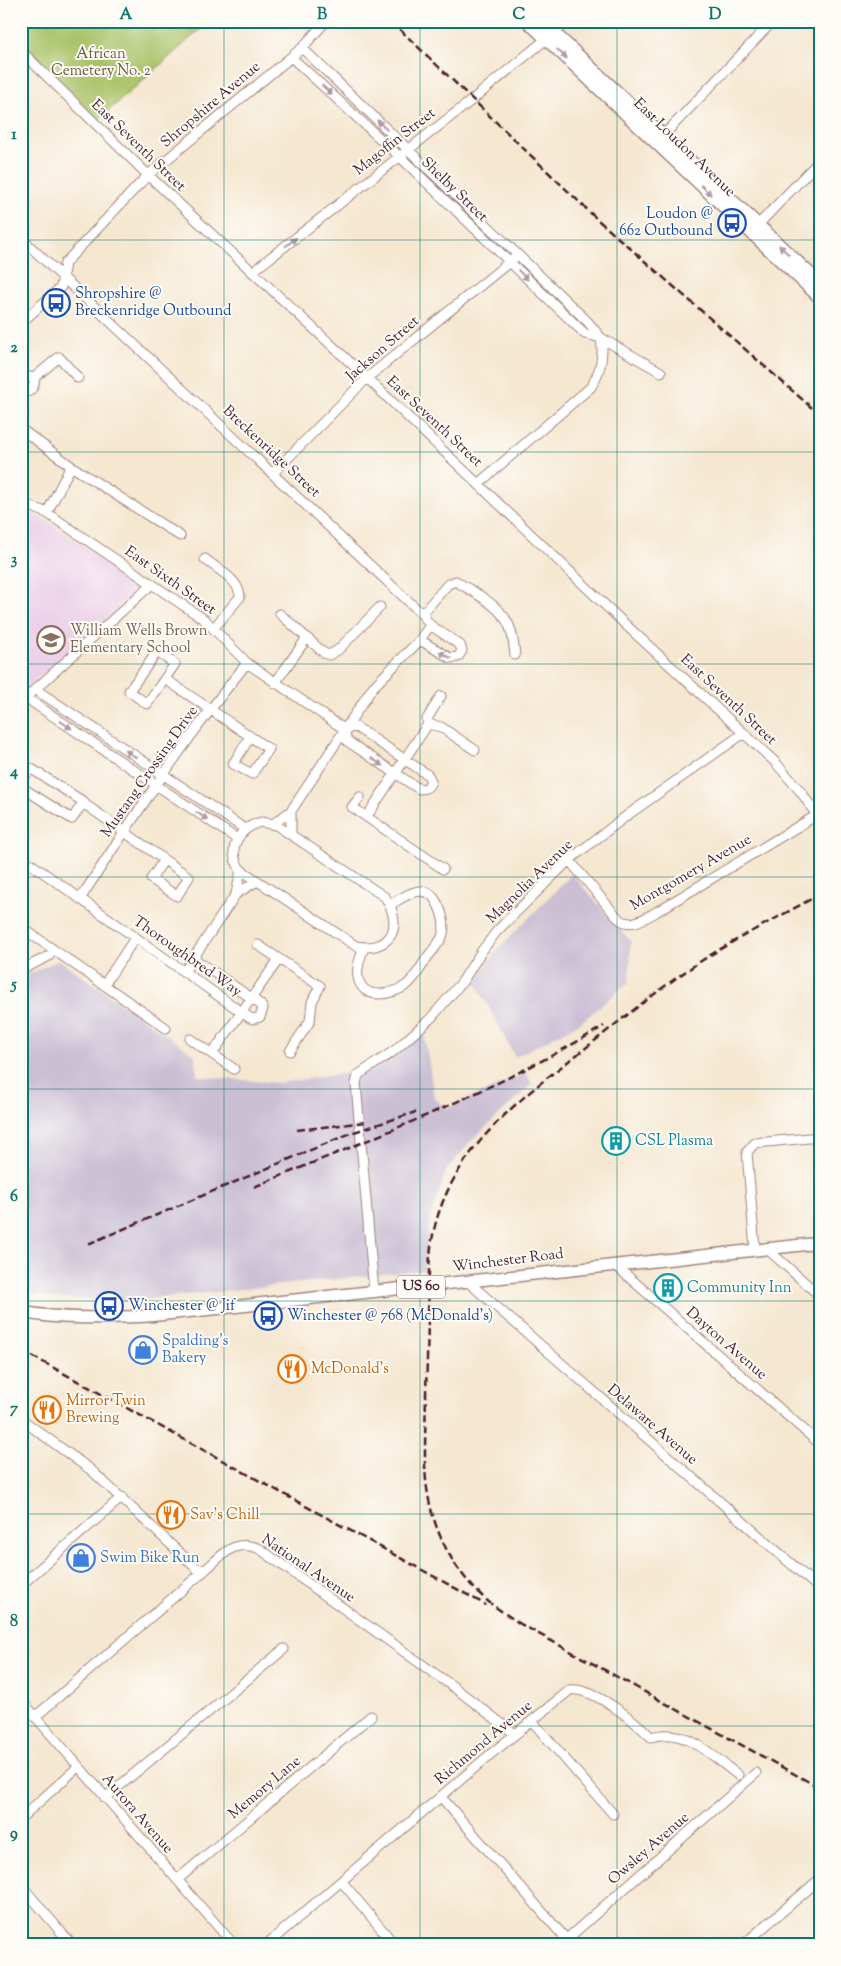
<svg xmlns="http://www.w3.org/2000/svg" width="841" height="1966" viewBox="0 0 841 1966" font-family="'Sorts Mill Goudy',serif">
	<rect width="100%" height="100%" fill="#fdfcf7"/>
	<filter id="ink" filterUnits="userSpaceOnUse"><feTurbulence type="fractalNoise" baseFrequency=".02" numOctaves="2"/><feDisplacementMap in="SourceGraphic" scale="10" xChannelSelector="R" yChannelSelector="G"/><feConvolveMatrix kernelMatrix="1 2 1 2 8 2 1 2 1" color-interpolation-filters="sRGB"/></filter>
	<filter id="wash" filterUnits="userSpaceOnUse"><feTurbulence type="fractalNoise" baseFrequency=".0096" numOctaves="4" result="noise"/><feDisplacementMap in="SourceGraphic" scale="20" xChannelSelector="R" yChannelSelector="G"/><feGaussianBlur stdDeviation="1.12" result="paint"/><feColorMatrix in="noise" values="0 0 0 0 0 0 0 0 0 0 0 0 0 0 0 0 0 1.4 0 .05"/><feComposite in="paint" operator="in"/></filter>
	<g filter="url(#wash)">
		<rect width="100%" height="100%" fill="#f5e7d0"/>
		<path fill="#ecd1e9" d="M21,508L48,522L137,581L135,594L21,692Z"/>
		<path fill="#cbbfd4" d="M572,874L631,942L629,982L580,1023L515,1057L475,981L496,951Z
			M59,960L195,1055L197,1076L279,1083L348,1073L424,1032L434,1098L446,1109L526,1073L532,1084L470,1142L447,1170L430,1218L424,1270L120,1302L45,1297L21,1293V978Z"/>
		<path fill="#a9c268" stroke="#7a704a" d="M21,21H210L98,120L21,40Z"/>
	</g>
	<g filter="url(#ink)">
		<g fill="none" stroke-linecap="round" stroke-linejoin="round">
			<defs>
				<path id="minor" d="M21,51L148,175L367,378L627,626L775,762L801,792L820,820
					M291,57L399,156L581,330L585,334L601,338L588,322L302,48
					M660,139L773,21
					M754,229L820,160
					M21,238L422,614L430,625L460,645L462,651L458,657L450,658L420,640
					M252,272L472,100L568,21
					M21,323L61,287L65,263L148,175L302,48L326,21
					M21,377L26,376L34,378C36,386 30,394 21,392
					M34,378L59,357L78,378
					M21,429L71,466L180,536
					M273,473L367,378L513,259
					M479,483L591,387C601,371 604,356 601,338L661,372
					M21,502L47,513L205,620L247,663L344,729L347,741L419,789C425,789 429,788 431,781L428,775L356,727L344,729
					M47,513L71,466
					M205,559C217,569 240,580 240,597L213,629
					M280,614L324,653L329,655L338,650L380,607
					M422,614L448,584L456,581C474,593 503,606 510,628C513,636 514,646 515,655
					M157,652L175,664L147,704L129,691Z
					M165,679L269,749L252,774L233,764L250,737
					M275,683L307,638
					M35,689L245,829
					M26,698L237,839
					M21,702L152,584
					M428,724L441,727L475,750
					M21,783L30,768L84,802L83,803L189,877L177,896L151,879L164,860
					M21,787L72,819L83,803
					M360,797L352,807L443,869
					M291,811L373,687L420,640L430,625
					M367,816L428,724L427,719L441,696
					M261,822L276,825L385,897C404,926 392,952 356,946L241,870C225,849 239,828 261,822Z
					M273,824L291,811V835
					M21,857L250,1018L253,1019L260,1017L263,1009L260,1004L193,958
					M569,860L618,918C630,929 645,918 656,912L817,815
					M241,870L236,894L257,881
					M80,899C133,818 186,738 247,663
					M21,927L166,1028
					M258,945L320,986L312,1002L310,1021L290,1051
					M364,947C361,956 356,967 358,977C362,1002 394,995 408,984C415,977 421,968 426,959C431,952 438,945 442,937C447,925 441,908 434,898C422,882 402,898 390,905
					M21,970L49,956
					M184,972L236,894
					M104,985L135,938
					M190,1039L234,1069
					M212,1054L279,959
					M766,1248L820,1296
					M755,1249L747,1152L755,1143L820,1137
					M615,1265L820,1444
					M467,1281L820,1589
					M374,1292L356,1084L358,1075L394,1051L431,1018L462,982L481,952L497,931L569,860L629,814L744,733
					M21,1419L91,1470L196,1568L205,1570C224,1554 234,1538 260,1549L455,1688L515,1734
					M21,1585L122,1497
					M21,1700L234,1945
					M35,1717L205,1570
					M532,1721L613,1814
					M441,1797L566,1939
					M105,1798L284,1649
					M21,1818L78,1767
					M177,1880L371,1716
					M342,1882L395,1945
					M21,1885L72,1945
					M266,1945L492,1753L570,1690C593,1687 635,1721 651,1737C686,1726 713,1757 738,1775
					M560,1945L756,1773
					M743,1945L820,1879"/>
				<path id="major" d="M527,21L820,298
					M542,21L820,283
					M21,1312C63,1320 106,1318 148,1316L820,1243"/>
			</defs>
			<use href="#minor" stroke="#a0837e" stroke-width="11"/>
			<use href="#major" stroke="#a0837e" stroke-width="14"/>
			<use href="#minor" stroke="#fff" stroke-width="9"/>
			<use href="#major" stroke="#fff" stroke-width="11"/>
			<path stroke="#4a1f2b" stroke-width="2.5" stroke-dasharray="8 4" stroke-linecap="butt" d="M391,21L599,221L820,415
				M297,1130L366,1122
				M254,1187C372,1138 494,1092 604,1026
				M88,1244L351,1133L416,1112
				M21,1350L486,1605
				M517,1622L820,1788
				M522,1625C508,1615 493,1607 481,1595C444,1560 425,1511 425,1460C425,1414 427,1367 428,1320C429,1288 427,1254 436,1222C457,1146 523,1096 583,1050C620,1021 656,991 695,965C734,939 778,918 820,894"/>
		</g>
		<defs><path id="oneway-solid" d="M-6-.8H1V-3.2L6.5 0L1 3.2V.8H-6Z" transform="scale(1.25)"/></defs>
		<g fill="#ae9aa0">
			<use href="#oneway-solid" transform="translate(562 54) rotate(43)"/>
			<use href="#oneway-solid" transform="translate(327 90) rotate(43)"/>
			<use href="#oneway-solid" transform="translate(382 125) rotate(-136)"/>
			<use href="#oneway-solid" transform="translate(706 190) rotate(44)"/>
			<use href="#oneway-solid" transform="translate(291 242) rotate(-38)"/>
			<use href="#oneway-solid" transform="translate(784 250) rotate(-137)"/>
			<use href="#oneway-solid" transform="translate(523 275) rotate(44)"/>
			<use href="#oneway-solid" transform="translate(445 655) rotate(-152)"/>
			<use href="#oneway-solid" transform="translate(66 725) rotate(34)"/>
			<use href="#oneway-solid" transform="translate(131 754) rotate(-146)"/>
			<use href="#oneway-solid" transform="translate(377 762) rotate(34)"/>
			<use href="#oneway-solid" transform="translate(202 816) rotate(34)"/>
		</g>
	</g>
	<path fill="none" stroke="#0f766e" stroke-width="1" stroke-opacity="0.55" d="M224,21V1945M420,21V1945M617,21V1945M21,240H820M21,452H820M21,664H820M21,877H820M21,1089H820M21,1301H820M21,1514H820M21,1726H820"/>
	<defs>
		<symbol id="bus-ring" viewBox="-11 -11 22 22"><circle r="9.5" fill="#fdfcf7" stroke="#1a4fb4" stroke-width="1.5"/><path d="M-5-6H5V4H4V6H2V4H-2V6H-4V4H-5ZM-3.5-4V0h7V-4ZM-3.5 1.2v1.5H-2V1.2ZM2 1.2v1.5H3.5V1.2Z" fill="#1a4fb4"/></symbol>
		<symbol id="school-ring" viewBox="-11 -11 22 22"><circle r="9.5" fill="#fdfcf7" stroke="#8d6e63" stroke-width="1.5"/><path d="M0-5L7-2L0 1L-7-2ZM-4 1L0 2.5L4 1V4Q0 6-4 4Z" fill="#8d6e63"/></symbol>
		<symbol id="building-ring" viewBox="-11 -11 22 22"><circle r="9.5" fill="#fdfcf7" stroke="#0f9aa8" stroke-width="1.5"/><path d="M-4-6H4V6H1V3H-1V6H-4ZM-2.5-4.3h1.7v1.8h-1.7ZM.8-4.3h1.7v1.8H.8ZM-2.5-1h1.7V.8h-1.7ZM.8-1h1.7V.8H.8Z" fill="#0f9aa8"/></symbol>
		<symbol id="shop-ring" viewBox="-11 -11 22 22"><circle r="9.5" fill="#fdfcf7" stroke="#3f7fe0" stroke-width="1.5"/><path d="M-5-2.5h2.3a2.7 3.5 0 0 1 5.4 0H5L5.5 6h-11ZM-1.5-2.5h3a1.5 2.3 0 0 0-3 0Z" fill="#3f7fe0"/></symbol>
		<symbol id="restaurant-ring" viewBox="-11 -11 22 22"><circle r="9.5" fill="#fdfcf7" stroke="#e8710a" stroke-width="1.5"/><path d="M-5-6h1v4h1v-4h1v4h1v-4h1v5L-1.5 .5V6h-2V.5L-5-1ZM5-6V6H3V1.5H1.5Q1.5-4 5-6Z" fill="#e8710a"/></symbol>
	</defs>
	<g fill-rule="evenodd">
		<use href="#bus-ring" x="716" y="207" width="32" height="32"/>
		<use href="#bus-ring" x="40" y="287" width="32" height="32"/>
		<use href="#school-ring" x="35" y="624" width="32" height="32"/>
		<use href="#building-ring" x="600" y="1125" width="32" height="32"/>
		<use href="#building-ring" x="652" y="1272" width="32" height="32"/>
		<use href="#bus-ring" x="93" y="1290" width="32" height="32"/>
		<use href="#bus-ring" x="252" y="1300" width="32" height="32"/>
		<use href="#shop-ring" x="127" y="1334" width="32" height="32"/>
		<use href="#restaurant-ring" x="276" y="1353" width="32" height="32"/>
		<use href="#restaurant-ring" x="31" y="1394" width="32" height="32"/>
		<use href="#restaurant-ring" x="155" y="1499" width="32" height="32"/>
		<use href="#shop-ring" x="65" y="1542" width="32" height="32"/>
	</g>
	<g text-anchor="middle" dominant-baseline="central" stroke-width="4" stroke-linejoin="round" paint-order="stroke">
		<rect fill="#fdfcf7" stroke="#806168" stroke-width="1" x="397" y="1275.5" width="48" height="23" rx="4"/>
		<g font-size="14" font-weight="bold" fill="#4a1f2b">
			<text x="421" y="1287">US 60</text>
		</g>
		<g font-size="15" fill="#6b5840" stroke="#fdfcf7">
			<text x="101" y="54">African<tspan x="101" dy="17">Cemetery No. 2</tspan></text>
		</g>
		<g font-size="15" fill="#4a1f2b" stroke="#fdfcf7">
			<text transform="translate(211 105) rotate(-40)">Shropshire Avenue</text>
			<text transform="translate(395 142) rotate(-38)">Magoffin Street</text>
			<text transform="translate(138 146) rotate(44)">East Seventh Street</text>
			<text transform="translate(684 148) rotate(44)">East Loudon Avenue</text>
			<text transform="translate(454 190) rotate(44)">Shelby Street</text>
			<text transform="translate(383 349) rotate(-41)">Jackson Street</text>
			<text transform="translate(434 422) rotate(43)">East Seventh Street</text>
			<text transform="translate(271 452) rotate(43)">Breckenridge Street</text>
			<text transform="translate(170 581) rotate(35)">East Sixth Street</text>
			<text transform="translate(728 700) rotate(43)">East Seventh Street</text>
			<text transform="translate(150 772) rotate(-55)">Mustang Crossing Drive</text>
			<text transform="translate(691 873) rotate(-30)">Montgomery Avenue</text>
			<text transform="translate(530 882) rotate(-44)">Magnolia Avenue</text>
			<text transform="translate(187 957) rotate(35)">Thoroughbred Way</text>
			<text transform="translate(508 1261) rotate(-7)">Winchester Road</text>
			<text transform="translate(726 1344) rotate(41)">Dayton Avenue</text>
			<text transform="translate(652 1425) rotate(41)">Delaware Avenue</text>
			<text transform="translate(308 1569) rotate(34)">National Avenue</text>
			<text transform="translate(484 1743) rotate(-40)">Richmond Avenue</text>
			<text transform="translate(265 1788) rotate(-40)">Memory Lane</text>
			<text transform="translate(137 1814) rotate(49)">Aurora Avenue</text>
			<text transform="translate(649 1849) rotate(-41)">Owsley Avenue</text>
		</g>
		<g font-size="15" fill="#164399" stroke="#fdfcf7" text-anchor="start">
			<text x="713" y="214" text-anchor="end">Loudon @<tspan x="713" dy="17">662 Outbound</tspan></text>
			<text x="75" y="294">Shropshire @<tspan x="75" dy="17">Breckenridge Outbound</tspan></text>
			<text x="128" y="1306">Winchester @ Jif</text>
			<text x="287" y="1316">Winchester @ 768 (McDonald's)</text>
		</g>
		<g font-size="15" fill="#785e54" stroke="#fdfcf7" text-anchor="start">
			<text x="70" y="631">William Wells Brown<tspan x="70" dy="17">Elementary School</tspan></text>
		</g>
		<g font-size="15" fill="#0d838f" stroke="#fdfcf7" text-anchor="start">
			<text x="635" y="1141">CSL Plasma</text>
			<text x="687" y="1288">Community Inn</text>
		</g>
		<g font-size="15" fill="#366cbe" stroke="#fdfcf7" text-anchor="start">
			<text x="162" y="1341">Spalding's<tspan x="162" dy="17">Bakery</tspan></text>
			<text x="100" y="1558">Swim Bike Run</text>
		</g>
		<g font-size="15" fill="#c56008" stroke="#fdfcf7" text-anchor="start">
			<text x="311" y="1369">McDonald's</text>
			<text x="66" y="1401">Mirror Twin<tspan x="66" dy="17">Brewing</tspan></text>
			<text x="190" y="1515">Sav's Chill</text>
		</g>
	</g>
	<rect width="841" height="1966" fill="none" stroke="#fdfcf7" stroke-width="55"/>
	<rect x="28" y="28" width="786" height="1910" fill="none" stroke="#0f766e" stroke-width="2"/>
	<g font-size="16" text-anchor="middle" font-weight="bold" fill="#0f766e">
		<text x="126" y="19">A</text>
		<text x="322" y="19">B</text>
		<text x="519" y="19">C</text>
		<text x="715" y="19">D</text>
		<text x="14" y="139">1</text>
		<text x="14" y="352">2</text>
		<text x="14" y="564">3</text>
		<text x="14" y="776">4</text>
		<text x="14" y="989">5</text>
		<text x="14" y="1201">6</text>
		<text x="14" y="1413">7</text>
		<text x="14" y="1626">8</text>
		<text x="14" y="1838">9</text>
	</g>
</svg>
